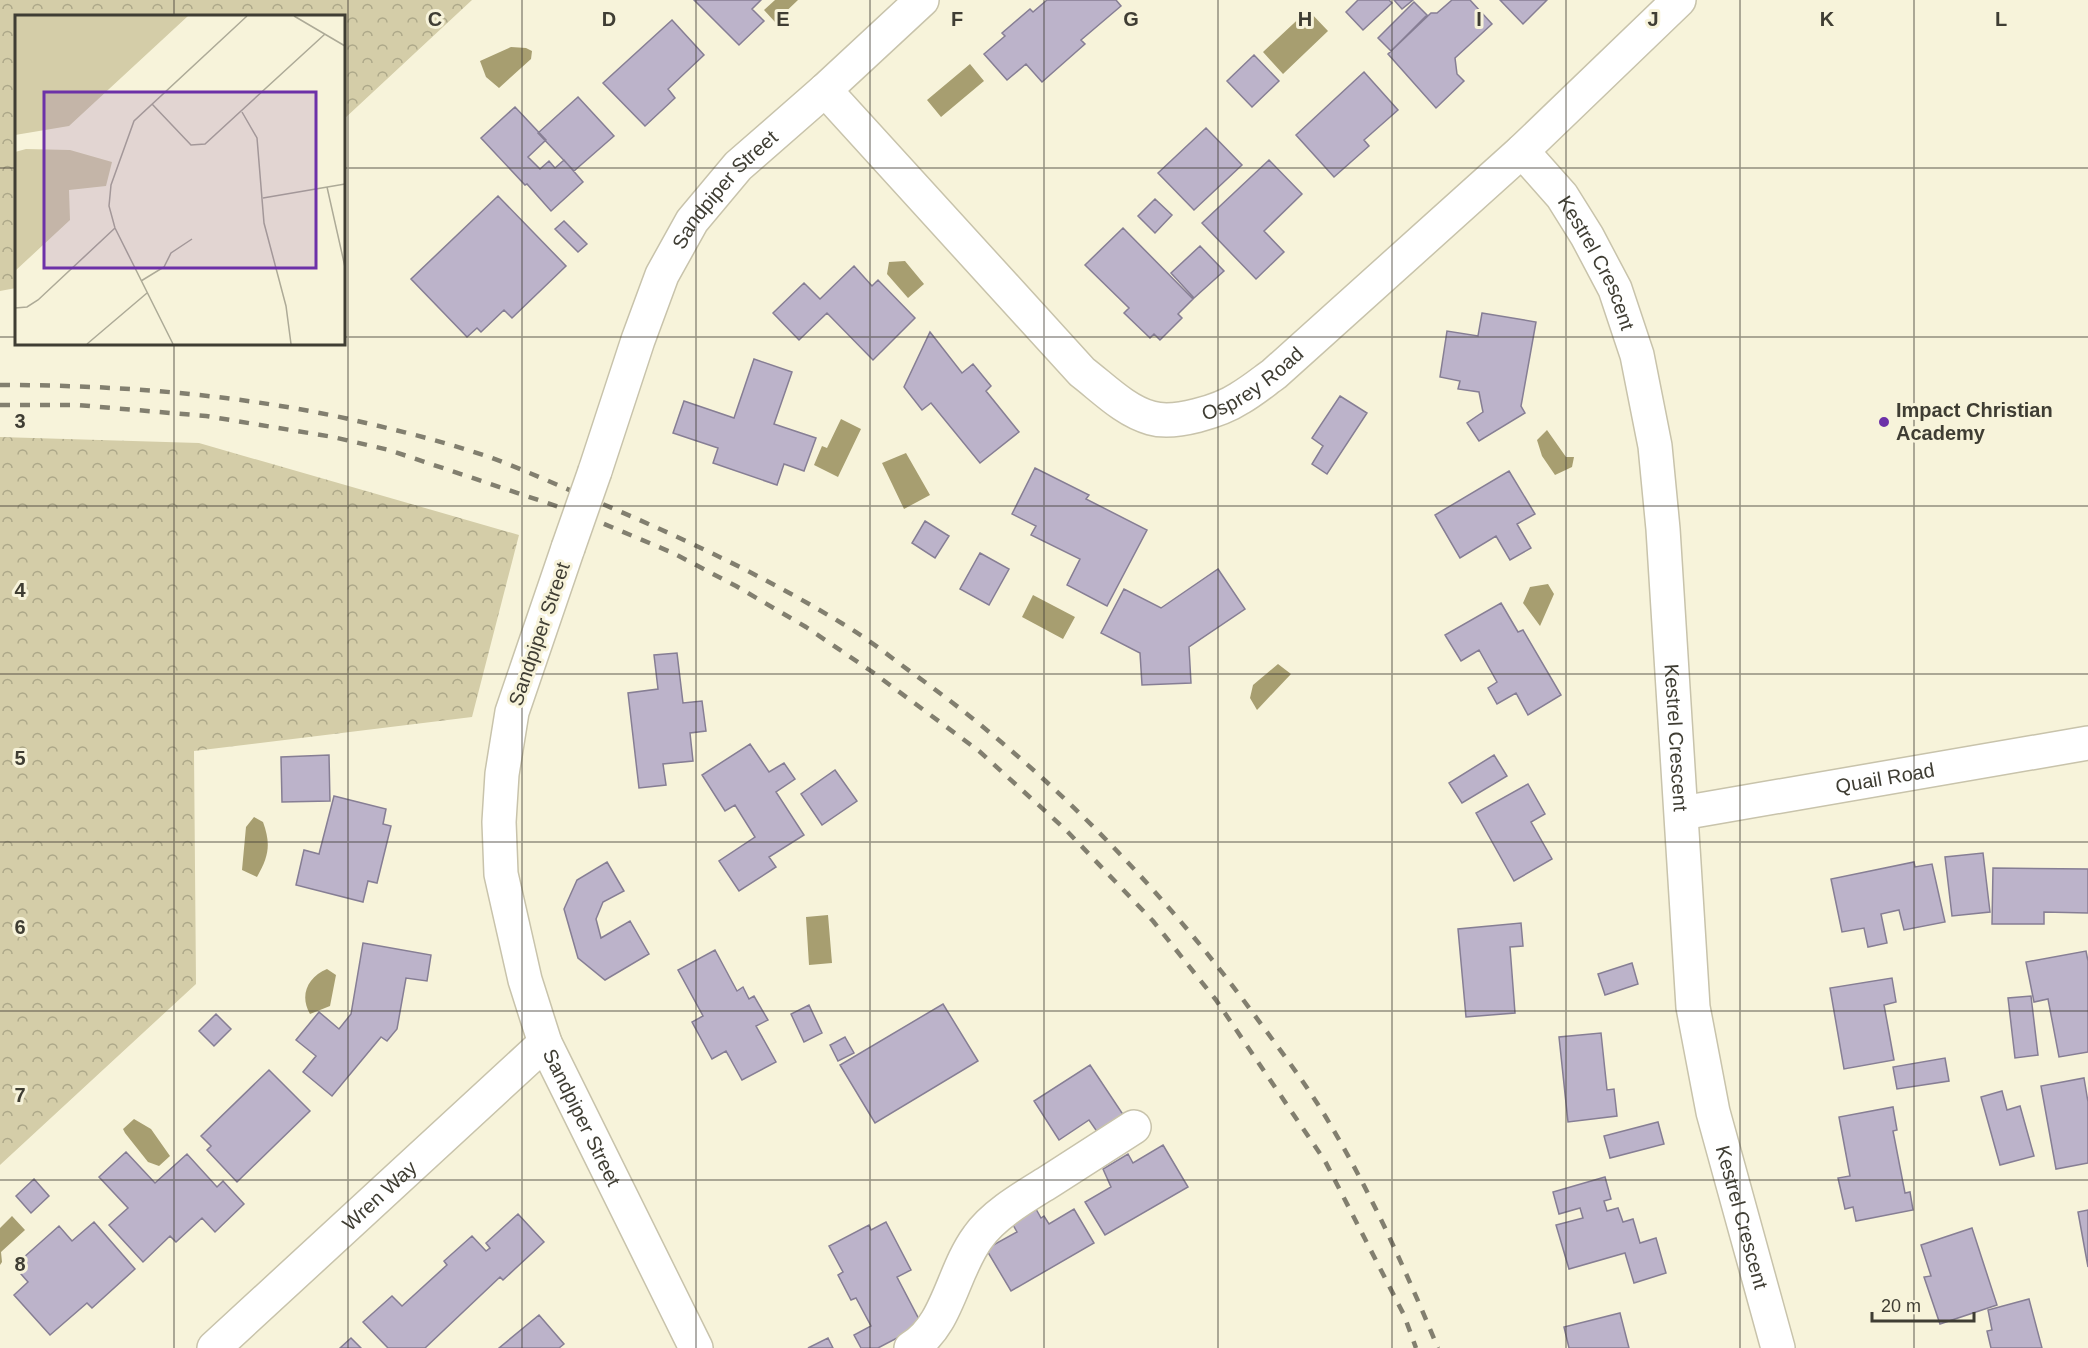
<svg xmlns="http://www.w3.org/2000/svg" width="2088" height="1348" viewBox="0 0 2088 1348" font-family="Helvetica,sans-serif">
	<defs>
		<pattern id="park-crowns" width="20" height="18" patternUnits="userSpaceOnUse" patternTransform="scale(1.5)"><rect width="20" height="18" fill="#d4cda8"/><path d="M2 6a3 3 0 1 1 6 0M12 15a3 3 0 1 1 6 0" fill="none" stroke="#ada889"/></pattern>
	</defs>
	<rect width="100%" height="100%" fill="#f7f3da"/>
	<path fill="url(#park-crowns)" d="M0,0H472L344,119V16H16V288L0,291Z
		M0,437L199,443L519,535L472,717L194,751L196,984L0,1165Z"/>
	<path fill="#a79e70" d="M775,0H798L775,22L764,10Z
		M1308,10L1328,31L1283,74L1263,52Z
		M511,47L526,48L532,51L531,59L499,88L486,77L480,61Z
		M970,64L984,81L941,117L927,100Z
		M905,261L924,284L908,298L887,274L889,262Z
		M841,419L861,429L838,477L814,465L822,446L827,448Z
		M1547,430L1566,457H1574L1572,467L1555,475L1542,456L1537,440Z
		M906,453L930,495L904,509L882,463Z
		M1548,584L1554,594L1540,626L1523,603L1530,587Z
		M1033,595L1075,617L1063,639L1022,617Z
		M1278,664L1291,674L1257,710L1250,698L1253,685Z
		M254,817L263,822C271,844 269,856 257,877L242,870L246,827Z
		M828,915L832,963L809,965L806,917Z
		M327,969L336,975L330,1006L310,1014C299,995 308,977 327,969Z
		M134,1119L151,1129L170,1156L159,1166L148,1162L125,1133L123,1129Z
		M12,1216L25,1230L1,1252L2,1262L0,1265V1228Z"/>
	<path fill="#bcb3ca" stroke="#867e94" stroke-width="1.5" d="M694,0H761L752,9L764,21L739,45Z
		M1047,0H1116L1121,6L1081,40L1085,44L1042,82L1026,64L1007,80L984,54L1005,36L1002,33L1030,9L1033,12Z
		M1358,0H1389L1392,3L1363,30L1346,12Z
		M1394,0H1413L1402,9Z
		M1452,0H1470L1492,24L1455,58L1457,74L1464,81L1436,108L1388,54L1431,13H1437Z
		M1500,0H1547L1523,24Z
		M1414,2L1427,15L1391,51L1378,38Z
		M672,20L704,55L668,89L675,98L645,126L603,83Z
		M1254,55L1279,81L1252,107L1227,81Z
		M1364,72L1398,110L1364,140L1369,146L1334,177L1296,135Z
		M578,97L614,136L574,171L538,133Z
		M515,107L546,140L528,157L540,169L549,161L555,168L564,160L583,182L551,211L527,184L525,185L481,138Z
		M1206,128L1242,165L1194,210L1158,173Z
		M1269,160L1302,194L1264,231L1284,252L1256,279L1202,223Z
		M498,196L566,266L512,318L504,310L481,332L477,328L467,337L411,279Z
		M1155,199L1172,215L1155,233L1138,216Z
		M564,221L587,244L578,252L555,229Z
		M1123,228L1193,299L1178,314L1182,318L1160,340L1154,334L1150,338L1124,313L1129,308L1085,265Z
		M1200,246L1224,271L1194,298L1171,273Z
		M854,266L872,286L878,280L915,318L873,360L827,313L799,340L773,313L804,283L820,299Z
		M1482,313L1536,322L1521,406L1525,413L1479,441L1467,423L1483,412L1479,392L1458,389L1460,381L1440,377L1447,331L1478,336Z
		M930,332L962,373L973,364L991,386L986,391L1019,432L980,463L931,403L922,410L904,387Z
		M754,359L792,372L774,424L816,438L804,471L784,464L777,485L713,463L718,448L673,433L684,401L734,418Z
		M1340,396L1367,413L1327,474L1312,464L1323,446L1312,438Z
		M1035,468L1089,495L1086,499L1147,530L1107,606L1067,585L1080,559L1031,535L1036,526L1012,514Z
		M1509,471L1535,514L1517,524L1531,548L1510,560L1496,536L1460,558L1435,515Z
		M925,521L949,536L935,558L912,543Z
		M980,553L1009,569L989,605L960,589Z
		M1218,569L1245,609L1189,647L1191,683L1142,685L1140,653L1101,633L1124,589L1161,608Z
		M1501,603L1518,632L1523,630L1561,695L1528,715L1516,693L1497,704L1488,688L1497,682L1479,650L1461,661L1445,635Z
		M677,653L683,703L702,701L706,731L690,733L693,761L663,764L666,785L639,788L628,693L658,689L654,655Z
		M750,744L769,772L784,763L795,779L776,792L804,835L769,857L776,867L739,891L719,861L755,837L735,805L725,811L702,775Z
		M329,755L330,801L282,802L281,757Z
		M1494,755L1507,776L1462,803L1449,783Z
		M835,770L857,801L822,825L801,794Z
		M1528,784L1545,814L1531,822L1552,859L1514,881L1476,813Z
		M334,796L386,809L383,824L391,826L377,883L368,881L363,902L296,885L304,850L319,854Z
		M1983,853L1990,912L1952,916L1945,857Z
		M607,862L624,891L603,902L596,919L601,938L630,921L649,954L605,980L578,958L564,909L577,880Z
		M1914,862L1915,867L1932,864L1945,922L1904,930L1899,910L1881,914L1887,943L1868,947L1864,928L1842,932L1831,879Z
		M1993,868L2088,869V913L2044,912V924H1992Z
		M1521,923L1523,946L1510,947L1515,1013L1466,1017L1458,929Z
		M363,943L431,955L427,981L406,978L397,1029L387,1041L381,1037L332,1096L303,1072L316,1056L296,1040L319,1012L339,1029L351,1014Z
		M715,950L737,991L743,987L749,999L754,996L768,1020L756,1026L776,1062L742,1080L726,1051L712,1059L692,1022L703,1016L678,970Z
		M2086,951L2088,961V1052L2059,1057L2048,999L2034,1002L2026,962Z
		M1632,963L1638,984L1605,995L1598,974Z
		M1892,978L1896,1002L1884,1005L1894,1060L1844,1069L1830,988Z
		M2031,996L2038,1055L2015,1058L2008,998Z
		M943,1004L978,1061L875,1123L840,1065Z
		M809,1005L822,1033L804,1042L791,1014Z
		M216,1014L231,1029L214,1046L199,1031Z
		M1601,1033L1607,1090L1614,1089L1617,1116L1568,1122L1559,1037Z
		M845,1037L854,1053L838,1061L830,1045Z
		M1945,1058L1949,1081L1897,1089L1893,1067Z
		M1090,1065L1124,1116L1098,1133L1089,1120L1059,1140L1034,1101Z
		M269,1070L310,1111L237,1182L207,1150L211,1146L201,1136Z
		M2084,1078L2088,1102V1163L2056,1169L2041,1086Z
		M2002,1091L2007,1110L2020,1106L2034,1156L2000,1165L1981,1097Z
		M1893,1107L1897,1130L1893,1131L1905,1193L1910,1192L1913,1210L1856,1221L1853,1207L1845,1209L1838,1178L1850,1176L1839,1117Z
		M1658,1122L1664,1144L1610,1158L1604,1136Z
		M1163,1145L1188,1187L1105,1235L1085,1202L1111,1187L1103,1169L1128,1154L1133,1163Z
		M126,1152L155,1183L187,1154L217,1187L223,1181L244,1204L215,1232L202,1218L176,1242L170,1236L143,1262L109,1225L128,1208L99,1177Z
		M1605,1177L1611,1199L1604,1201L1607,1211L1618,1208L1623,1222L1633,1219L1640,1243L1656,1238L1666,1273L1634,1283L1625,1253L1569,1269L1556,1225L1583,1218L1580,1208L1559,1214L1553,1192Z
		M34,1179L49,1196L31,1213L16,1196Z
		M1036,1209L1041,1218L1044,1216L1049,1224L1074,1209L1094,1243L1011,1291L986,1249L1017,1232L1012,1223Z
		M2088,1210V1267L2078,1212Z
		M518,1214L544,1242L503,1280L500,1277L425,1348H388L363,1322L392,1296L402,1306L447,1265L444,1261L472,1236L486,1251L490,1248L486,1243Z
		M94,1222L135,1269L92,1308L87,1303L50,1335L14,1295L28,1282L14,1266L59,1226L72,1241Z
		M886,1222L911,1270L897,1277L922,1325L878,1348H861L854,1335L871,1326L856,1298L851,1300L838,1275L843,1272L829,1246L869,1225L871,1230Z
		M1972,1228L1997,1305L1940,1324L1924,1277L1931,1276L1921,1245Z
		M2029,1299L2042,1348H1991L1987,1331L1992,1330L1988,1310Z
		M1620,1313L1629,1348H1569L1564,1327Z
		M539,1315L564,1344L559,1348H499Z
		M351,1338L361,1348H340Z
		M828,1338L833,1348H808Z"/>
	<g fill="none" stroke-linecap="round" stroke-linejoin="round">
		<defs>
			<g id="minor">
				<path id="s1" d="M825,90L1082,372C1103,388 1125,411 1151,418C1175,425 1220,411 1240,398C1252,391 1263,382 1274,374L1522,151L1679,0"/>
				<path id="s2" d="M1522,151L1562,196L1587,236L1615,289L1637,355L1655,446L1663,529L1693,1007L1713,1112L1778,1348"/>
				<path id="s3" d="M595,471L638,340L662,275L692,221L738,166L825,90L922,0"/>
				<path id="s4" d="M568,548L512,712L502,774L499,822L501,874L525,980L545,1043L696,1348"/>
				<path id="s5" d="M1682,813L2088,743"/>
				<path id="s6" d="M214,1348L545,1043"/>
				<path d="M911,1348C948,1326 952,1272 978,1237C994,1214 1026,1196 1050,1181C1078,1163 1106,1145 1134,1127"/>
			</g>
		</defs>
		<use href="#minor" stroke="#c8c3ab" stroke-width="36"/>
		<use href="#minor" stroke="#fff" stroke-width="33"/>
		<path stroke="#827f6f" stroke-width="4.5" stroke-dasharray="10 10" stroke-linecap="butt" d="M0,385C116,385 235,394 349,419C397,430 446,442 492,458C524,470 555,484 586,497C674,534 761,574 843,624C867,638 889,656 911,672C1046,768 1164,890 1261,1024C1287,1059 1313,1094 1334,1131C1375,1201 1407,1274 1438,1348
			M0,405H77L206,416L333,437L389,450L583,515L673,553L736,586L806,627L871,671L979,751L1066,830L1153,921L1216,1000L1325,1161L1404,1315L1416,1348"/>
		<defs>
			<path id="minor-bridge" d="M568,548L595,471"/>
		</defs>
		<use href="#minor-bridge" stroke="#c8c3ab" stroke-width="36" stroke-linecap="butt"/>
		<use href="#minor-bridge" stroke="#fff" stroke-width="33"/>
	</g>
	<path fill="none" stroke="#3f3d33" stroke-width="1.5" stroke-opacity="0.55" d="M174,0V16M348,0V1348M522,0V1348M696,0V1348M870,0V1348M1044,0V1348M1218,0V1348M1392,0V1348M1566,0V1348M1740,0V1348M1914,0V1348M0,168H16M344,168H2088M0,337H16M344,337H2088M174,344V1348M0,506H2088M0,674H2088M0,842H2088M0,1011H2088M0,1180H2088"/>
	<circle fill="#6c31a8" stroke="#f7f3da" stroke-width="2" cx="1884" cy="422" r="6"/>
	<g text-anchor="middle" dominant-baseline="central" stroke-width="6" stroke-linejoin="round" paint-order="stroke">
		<g font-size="20" fill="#3f3d33" stroke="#f7f3da">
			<text stroke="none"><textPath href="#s3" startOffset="314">Sandpiper Street</textPath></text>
			<text stroke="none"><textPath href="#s2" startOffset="136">Kestrel Crescent</textPath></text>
			<text stroke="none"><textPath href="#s1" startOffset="576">Osprey Road</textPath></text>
			<text transform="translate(539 634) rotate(-71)">Sandpiper Street</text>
			<text stroke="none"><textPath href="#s2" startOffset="622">Kestrel Crescent</textPath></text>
			<text stroke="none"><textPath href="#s5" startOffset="206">Quail Road</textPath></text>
			<text stroke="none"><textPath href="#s4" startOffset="594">Sandpiper Street</textPath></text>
			<text stroke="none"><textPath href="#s6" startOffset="225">Wren Way</textPath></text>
			<text stroke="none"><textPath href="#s2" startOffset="1108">Kestrel Crescent</textPath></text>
		</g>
		<g font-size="20" font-weight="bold" fill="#3f3d33" stroke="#f7f3da" text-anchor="start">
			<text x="1896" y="410">Impact Christian<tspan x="1896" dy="23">Academy</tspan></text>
		</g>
	</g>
	<g transform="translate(15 15)">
		<rect width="330" height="330" fill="#f7f3da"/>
		<path d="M0,1H173L54,111L0,120ZM11,134L55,135L97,147L91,171L54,175L55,205L0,256V137Z" fill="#d4cda8"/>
		<path fill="none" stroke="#adaa97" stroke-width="1.5" d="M279,1L330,31M137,89L176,130L190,129L310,19M227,97L242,123L249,208L271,291L276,329M312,172L330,252M248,183L330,169M126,266L149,252L156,238L177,224M0,293L12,292L23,285L100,213M72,329L132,278M158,329L100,213L94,191L96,170L119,106L232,1"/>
		<path fill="#6c31a8" fill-opacity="0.15" stroke="#6c31a8" stroke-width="3" d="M29,77H301V253H29Z"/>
		<rect width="330" height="330" fill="none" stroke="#3f3d33" stroke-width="3"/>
	</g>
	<g font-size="20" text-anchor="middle" font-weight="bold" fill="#3f3d33" stroke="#f7f3da" stroke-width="6" stroke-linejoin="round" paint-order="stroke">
		<text x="435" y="26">C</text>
		<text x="609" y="26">D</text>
		<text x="783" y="26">E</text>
		<text x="957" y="26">F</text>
		<text x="1131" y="26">G</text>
		<text x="1305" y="26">H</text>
		<text x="1479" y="26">I</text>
		<text x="1653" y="26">J</text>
		<text x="1827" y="26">K</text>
		<text x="2001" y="26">L</text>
		<text x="20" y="428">3</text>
		<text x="20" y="597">4</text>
		<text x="20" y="765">5</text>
		<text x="20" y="934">6</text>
		<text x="20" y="1102">7</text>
		<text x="20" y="1271">8</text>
	</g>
	<path d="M1872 1312v9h102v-9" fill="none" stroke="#3f3d33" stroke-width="3"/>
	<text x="1881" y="1312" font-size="18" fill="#3f3d33" stroke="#f7f3da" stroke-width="4.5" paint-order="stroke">20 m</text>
</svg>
